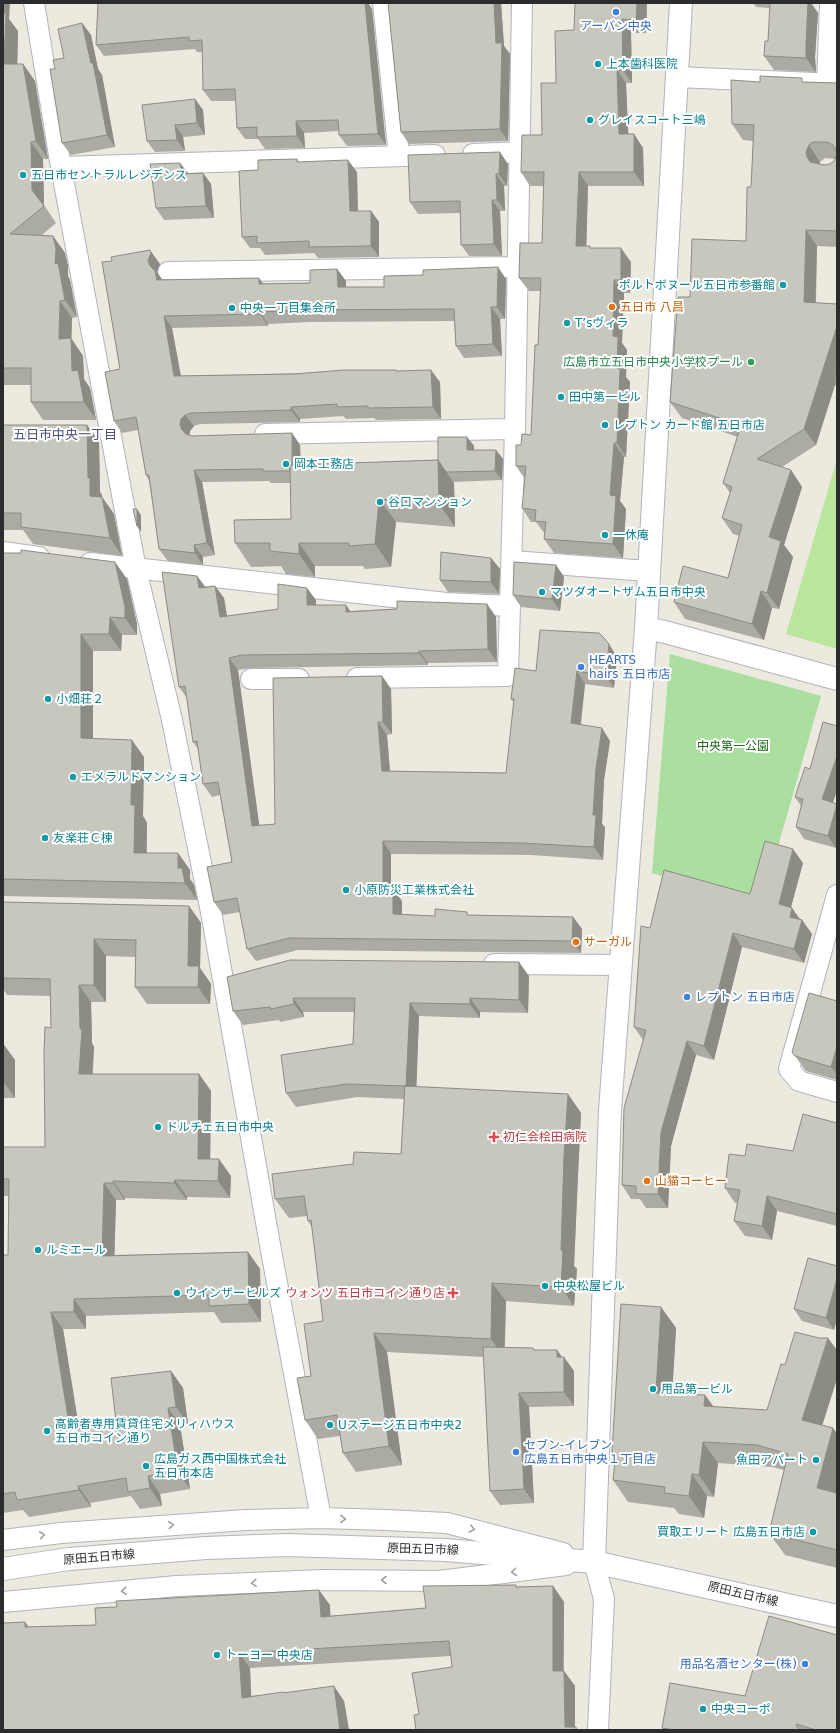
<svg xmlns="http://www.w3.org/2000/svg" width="840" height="1733" viewBox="0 0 840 1733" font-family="'DejaVu Sans','Noto Sans JP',sans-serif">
	<rect width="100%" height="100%" fill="#ece9df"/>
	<path fill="#aadf9f" d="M670,654L821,696L777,850L757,902L652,873Z"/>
	<path fill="#b9e69c" d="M837,459V649L786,634Z"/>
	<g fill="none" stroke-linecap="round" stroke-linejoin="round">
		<defs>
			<path id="minor" d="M34,3L61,167L110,431L136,569L172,720L211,912L272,1256L321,1518
				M383,3L399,156
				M676,77L837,84
				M827,84L830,3
				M473,154L521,152
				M61,167L435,155
				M168,272L518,267
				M265,434L515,429
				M3,552L39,557
				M512,561L648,571
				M90,563L446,603L510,606
				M357,678L508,676L515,429L522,3
				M251,679H299
				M837,895L789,1069L799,1081L837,1092
				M494,964L620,965
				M3,1540L61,1533L246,1520L321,1518L386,1520L447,1523L563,1553
				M594,1562L604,1599L598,1730
				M3,1602L177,1586L323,1580L439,1581L566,1565"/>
			<path id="tertiary" d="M646,628L665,632L837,679
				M594,1562L610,1110L646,628L681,3"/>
			<path id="secondary" d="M3,1569L69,1559L206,1548L286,1545L445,1550L594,1562L837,1616"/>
		</defs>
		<use href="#minor" stroke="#b2b3be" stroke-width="22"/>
		<use href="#tertiary" stroke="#b2b3be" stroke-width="24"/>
		<use href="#secondary" stroke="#b2b3be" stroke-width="24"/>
		<use href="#minor" stroke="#fff" stroke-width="20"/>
		<use href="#tertiary" stroke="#fff" stroke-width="22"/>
		<use href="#secondary" stroke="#fff" stroke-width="22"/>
	</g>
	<path fill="#acaba3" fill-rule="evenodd" d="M3,3L9,19L18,31L17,64H23L35,81L48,159H43L44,205L56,223L42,235L53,236L65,253L68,266V276L70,280L77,317L72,318L71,338L83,356L84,379L90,388L96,420H43L31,402V385H3Z
		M98,3H368L372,9L386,145L347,146L339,135V131L304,133L305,148L265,149L258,139H245L237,128L236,101H211L203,90L202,52H197L195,49L104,56L96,45Z
		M388,3H501L504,46L510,54L508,141L409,144L401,132Z
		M575,3H647L646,33H631L632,83H626L628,134H634L643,148L644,186H588L586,246L631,262L630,293H624L622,343L627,350L626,377L630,382L626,457H624L620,501L626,509L623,558L554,553L544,539L545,534L536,522H531L522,508L525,479L516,466L521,445L531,435L538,345L541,291H529L519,278L542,243L544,186H530L521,172L542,135L556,83L574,30Z
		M753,3H811L818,13L815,57L816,72L774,70L764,56L768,41L770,8L756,7Z
		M82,23L91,35L98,69L102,75L115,147L71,155L62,143L55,69L64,58Z
		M760,82L837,83V247L817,246L816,303L837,304V386L835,384L816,445L782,467L791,470L802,487L784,545L793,557L779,609L772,608L764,640L685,619L674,602L728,578L739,536L733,534L722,518L730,493L723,483L738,437L682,418L670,402L690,297L746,241L751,187L753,141L743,140L732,124ZM825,158L835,159L834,161L830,164L824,165L819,164L820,162Z
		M195,99L203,110L205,135L183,137L185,151L155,152L147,141Z
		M297,159L299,162L357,172L358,211H371L379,222V257L318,258L314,253L265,255L260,248H250L242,237L258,170Z
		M508,164L507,186H504L505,211H500L502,256H469L461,245L460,213L418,214L410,202Z
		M203,173L211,184L214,218L164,220L156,208L188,174Z
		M102,262L160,264L157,272L161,279L263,284L310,283L337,269L346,281V287H384L506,279L505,319H500L502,356L464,358L456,346L454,321L310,322L268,324V326L172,328L181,376L397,371L440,382L441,419L376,420L374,418L346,419L343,416L300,419V422L200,424L194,426L190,431L189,435L192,436L292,433L300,445L301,465L438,460L467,437L474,446V450H496L503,459L502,480L453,482L454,483L455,527L396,522L391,567L365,569L363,566H315V577L286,574L281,566L251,567L235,543L291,519L290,483H271L269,481L202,482L215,555L203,557V565L168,561L159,549L149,481L146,475L138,430L122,433L114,421L120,369Z
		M3,425H87L99,442L100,492L102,495V497L114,514L122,556L33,544L23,530H3Z
		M3,553L127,579L137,624V635H122L121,651H93V738L144,757L143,816L147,823V853H178L190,870V879L194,885L197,900L3,896Z
		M491,558L500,569L499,594L448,592L440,580Z
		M556,565L564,577L560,611L521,607L513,595Z
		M197,576L205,587L215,586L224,598L227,616L278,609L316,600V605L351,611L487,604L496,617L497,662L428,663V665L251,668L238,670L259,825L275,824L382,676L391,689L392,734L387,735L390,771L506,773L514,703L511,699L536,671L604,638L617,657L614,688L585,684L581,725L610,741L604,780L602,824L605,827L603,860L531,855L391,854V889H393L402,901V914L435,916L469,915L573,917L582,929L581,953L298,950L256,961L247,949L240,912L223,915L214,902L232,862L220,795L212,797L203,784L198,749L193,742L187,698L179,687Z
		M795,797L837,804V844L836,848L804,839L796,827L801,806Z
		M803,863L791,907L800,919L802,920L812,934L804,963L742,947L714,1060L696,1055L671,1146L668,1208H646L640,1199H631L622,1185L643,1040L634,1027L650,928L750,894Z
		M3,902L189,906L201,923L200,968L211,984L210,1004H147L135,987L136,957L106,956V1002H91L92,1043L94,1047L93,1074H199L211,1091L210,1159L231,1176L230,1198L187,1197V1200L125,1198V1200H116L114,1255L248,1252L260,1269L261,1322L221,1323L214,1312L86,1316V1329H63L79,1428L116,1422L171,1371L183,1388L188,1424L180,1425L190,1489L160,1494L162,1506L140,1509L131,1496L90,1503L91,1507L29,1517L23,1510L3,1513V1255H8V1196H3V1147H45L51,1028L50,996L7,995L3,989Z
		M529,976L528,1013L480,1012V1018L419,1016L416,1087L568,1094L581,1113L578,1175L574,1266L577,1269L574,1306L506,1301L505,1347L533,1348L535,1350H557L562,1357L574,1371V1406L529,1407L534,1503L500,1505L490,1491L484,1357L387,1352L402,1465L356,1472L343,1453L340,1436L318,1439L305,1420L311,1376L323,1321L312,1227L308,1221L307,1216L289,1218L275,1199L353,1164L401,1154L404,1099L357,1097L296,1107L286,1093L353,1044L354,1012H303L304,1017L280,1022L279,1020L243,1025L233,1011L227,977Z
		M837,1001V1080L806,1071L792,1052Z
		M3,1038L4,1039V1045L15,1060V1098H3Z
		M837,1123V1226L777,1211L772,1240L745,1236L734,1221L737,1203H735L725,1188L745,1156L793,1151Z
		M837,1266L834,1330L802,1321L794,1309Z
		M661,1307L676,1328L672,1394L705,1395L713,1406L822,1425L833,1428L837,1434V1568L785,1555L769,1533L784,1470L772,1467L718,1463L714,1497L707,1496L704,1518L679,1514L674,1508L628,1502L613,1480L615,1457L612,1452Z
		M516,1585L517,1587L553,1586L564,1602V1671L575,1686V1727H576L578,1730H416L419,1714L452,1667L451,1656L250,1668L251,1696L284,1693L344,1701L349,1730H3L25,1622L28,1627L96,1625L330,1605V1616L426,1608Z
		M745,1696L837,1730H664L662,1728Z"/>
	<path fill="#8c8b84" d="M3,3H10L9,19L18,31L17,81L4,64Z
		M365,3H368L372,9L386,145L378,134Z
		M494,3H501L504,46L510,54L508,141L500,129Z
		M637,3H647L646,33L636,20Z
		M803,3H811L818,13L815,57L816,72L806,58Z
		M622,19L631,33L632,83L623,70Z
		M82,23L91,35L98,69L102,75L115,147L107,135Z
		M23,64L35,81L48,159L36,141Z
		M617,70L626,83L629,148L619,134Z
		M195,99L203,110L205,135L197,123Z
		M296,121L304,133L305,148L297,136Z
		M175,125L183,137L185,151L177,140Z
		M634,134L643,148L644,186L634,172Z
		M31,142L43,159L44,207L32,190Z
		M809,145L820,162L818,168L819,174L807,157L806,152Z
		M500,152L508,164L507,186L499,174Z
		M348,160L357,172L358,222L350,211Z
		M180,163L189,174H182Z
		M579,172L588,186L586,259L576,246Z
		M203,173L211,184L214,218L206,206Z
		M496,174L504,186L505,211L497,200Z
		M492,200L500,211L502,256L494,244Z
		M371,211L379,222V257L371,246Z
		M806,230L817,246L815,319L804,302Z
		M53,236L65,253L68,266V276L70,280L77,317L65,300L55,264Z
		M621,248L631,262L630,293L621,280Z
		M150,250L160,264L157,272L164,282L157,280L150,266L148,261Z
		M498,267L506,279L505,319L497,307Z
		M337,269L346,281V298L338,287Z
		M259,278L268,290L259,284Z
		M614,280L624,293L622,343L627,350L626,377L630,382L626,457L617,443V368L613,336Z
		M60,301L72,318L71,356L59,339Z
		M491,307L500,319L502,356L493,344Z
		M260,312L268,324V326L260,314Z
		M164,316L172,328L183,388L174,376Z
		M836,329L837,379L816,445L804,429Z
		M71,338L83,356L84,379L90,388L96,420L84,402L72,371Z
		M431,370L440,382L441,419L433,407Z
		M291,407L300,419V422L291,410Z
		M185,415L194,426L190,431L189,437L182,430L180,425L181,419Z
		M87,425L99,442L100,492L102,495V497L114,514L122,556L110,538L90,496L88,478Z
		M292,433L300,445L301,483L293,471Z
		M467,437L474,446V460L467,450Z
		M614,443L624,457L620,501L626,509L623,558L613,544L610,495Z
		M496,450L503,459L502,480L495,471Z
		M438,460L454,483L455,527L439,504Z
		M194,470L202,482L215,555L207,543Z
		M791,470L802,487L784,545L793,557L779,609L767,593L769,537Z
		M379,499L396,522L391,567L375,544Z
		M137,509L141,515V532L137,526Z
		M299,543L315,566V577L299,554Z
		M194,545L203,557V565L195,553Z
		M491,558L500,569L499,594L491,582Z
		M115,562L127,579L137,624V635L125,618Z
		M556,565L564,577L560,611L552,599Z
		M197,576L206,588H199Z
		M215,586L224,598L229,630L220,617Z
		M307,588L316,600V617L307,605Z
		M761,591L772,608L764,640L752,624Z
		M487,604L496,617L497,662L488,649Z
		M346,605L355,618L346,612Z
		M110,617L122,635L121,651L109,634Z
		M81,634L93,651V755L81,738Z
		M609,644L617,657L614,688L606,676Z
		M419,651L428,663V665L419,653Z
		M229,658L238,670L261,838L252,826Z
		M577,671L585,684L579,736L571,723Z
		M382,676L391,689L392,734L383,722Z
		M378,722L387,735L391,784L382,771Z
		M602,728L610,741L604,780L602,824L605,827L603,860L594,847L593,815L596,768Z
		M132,740L144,757L143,816L147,823L146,870L134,853L131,805Z
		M837,756V791L830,811L822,799Z
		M837,804V844L836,848L828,836Z
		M383,841L391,854V902L383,889Z
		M793,849L803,863L788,918L779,904Z
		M178,853L190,870V879L194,885L197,900L185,883L178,868Z
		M393,889L402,901V927L393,914Z
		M189,906L201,923L200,968L211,984L210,1004L198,987L188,966Z
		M792,908L801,921L802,920L812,934L804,963L794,949L790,917Z
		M573,917L582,929L581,953L572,941Z
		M733,933L742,947L714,1060L704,1046Z
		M94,939L106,956V1002L94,985Z
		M519,962L529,976L528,1013L519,1000Z
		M79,985L91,1002L92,1043L94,1047L91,1091L79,1074L80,1029Z
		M293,998L303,1012L304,1017L294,1004Z
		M470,998L480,1012V1018L470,1004Z
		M410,1003L419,1016L416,1100L406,1086Z
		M3,1038L4,1039V1045L15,1060V1098L3,1081Z
		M687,1041L696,1055L671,1146L668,1208L658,1194L661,1132Z
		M837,1047V1075L831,1067Z
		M199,1074L211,1091L210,1176L198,1159Z
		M568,1094L581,1113L578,1175L574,1266L577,1269L574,1306L561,1287V1250L564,1156Z
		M219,1159L231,1176L230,1198L218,1181Z
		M175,1180L187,1197V1200L174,1183Z
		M113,1181L125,1198V1200L113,1183Z
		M104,1183L116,1200L114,1273L102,1256Z
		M767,1196L777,1211L772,1240L762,1226Z
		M248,1252L260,1269L261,1322L249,1304Z
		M837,1279V1320L834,1330L826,1318Z
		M492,1283L506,1301L504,1358L491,1339Z
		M74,1299L86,1316V1329L74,1312Z
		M661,1307L676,1328L671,1415L656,1393Z
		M51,1312L63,1329L82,1447L70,1430Z
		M374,1333L387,1352L402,1465L389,1446Z
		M828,1338L837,1350V1379L817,1442L802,1420Z
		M557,1350L564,1360V1357L574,1371V1406L564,1392L557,1357Z
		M171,1371L183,1388L188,1424L176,1407Z
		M519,1393L529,1407L534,1503L524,1489Z
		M705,1395L720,1416L704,1406Z
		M168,1408L180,1425L190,1489L178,1472Z
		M833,1428L837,1434V1492L832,1509L817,1488Z
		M703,1442L718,1463L714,1497L699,1475Z
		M692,1474L707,1496L704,1518L689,1496Z
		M148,1476L160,1494L162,1506L150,1488Z
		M78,1486L90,1503L91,1507L79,1490Z
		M553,1586L564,1602L563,1686L553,1671Z
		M319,1590L330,1605L331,1632L321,1617Z
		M25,1622L36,1637L25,1627Z
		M239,1653L250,1668L252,1713L242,1698Z
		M564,1671L575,1686V1730L565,1727Z
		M334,1686L344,1701L349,1730H340Z"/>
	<path fill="#c8c7bd" stroke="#8c8b84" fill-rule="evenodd" d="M98,3H365L378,134L339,135L338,120L296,121L297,136L257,137V127L237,128L235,89L203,90L202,40L189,41V37L96,45Z
		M388,3H494L496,43H502L500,129L401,132Z
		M575,3H637L636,20L622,19L623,70H617L619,134H634V172H579L576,246H590V248H621V280H614L613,336L618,337L617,368L620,369L617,443H614L610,495L616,496L613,544L544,539L546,522L535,521L536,510L522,508L526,466H516V445H521L522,434L531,435L535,345H538L541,278H519L520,243H542L544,172H521L522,135H542L541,83H556L555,31L574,30Z
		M770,3H808L806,44V58L764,56L765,41H768Z
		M3,13H6L4,64H23L36,141L31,142L32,190L44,206L10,234L53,236L56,249L55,264L58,263L65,300L60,301L59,339L71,338L72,371L78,370L84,402H31V368H3Z
		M82,23L91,63H93L107,135L62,143L50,69H55L53,60L64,58L58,29Z
		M760,76L802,78V82L837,83V231L806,230L804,302L837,304V385L835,384L836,329L804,429L757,459L791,470L769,537L781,541L767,593L761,591L752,624L674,602L683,566L728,578L742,525L722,518L732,487L723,483L741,425L670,402L678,297H690L692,239L746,241L747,187H751L754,125L732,124L731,80L760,82ZM813,142H827L833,145L836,150L837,155L834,161L830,164L824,165L810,162L807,157L806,152L809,145Z
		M195,99L197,123L175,125L177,140L147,141L142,105Z
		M500,152L499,174H496L497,200H492L494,244L461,245L460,201L410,202L408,155Z
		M297,159V162L348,160L350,211H371V246L309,247V241L257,243V236L242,237L239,171L258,170V160Z
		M180,163L182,174L203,173L206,206L156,208L150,164Z
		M150,250L151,253L148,261L150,266L155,271L157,280L259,278V284L310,283V270L337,269L338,287H384V276L423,275V270L498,267L497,307H491L493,344L456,346L454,309L302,310L260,312V314L164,316L174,376L294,374L344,370H396V371L431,370L433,407L368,408V406L337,407V404L291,407V410L191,413L185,415L181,419L180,425L182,430L186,434L192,436L292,433V465H290V471H263V469L194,470L207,543L194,545L195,553L159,549L149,475H146L136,417L114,421L105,372L120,369L102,262L112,261L111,257Z
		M3,425H87L88,478H90V496L102,497L110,538L21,527V513H3Z
		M438,437H467V450H496L495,471L446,472L438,460Z
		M438,460L439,504L379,499L375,544L349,546V543H299V554L270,551V543H235L234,520L291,519L290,465Z
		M133,509H137V526Z
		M21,550L115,562L125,607V618L110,617L109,634H81V738L132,740L131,805H135L134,853H178V868H182L185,883L3,879V553H21Z
		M441,552L491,558V582L440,580Z
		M514,562L556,565L552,599L513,595Z
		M162,572L197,576L199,588L215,586L220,617L278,609V584L307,588V605H346V612L397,609V601L487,604L488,649L419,651V653L242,655L229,658L252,826L275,824L273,678L382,676L383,722H378L382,771L506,773L514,699H511L515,668L536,671L540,630L599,633L604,638L609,644L606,676L577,671L571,723L602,728L596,768L593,815H596L594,847L522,843L383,841V889H393V914L435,916V909L467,912V915L573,917L572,941L289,938L247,949L237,898L214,902L207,867L232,862L218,782L203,784L197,741L193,742L185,686L179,687Z
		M823,722L837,726V756L822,799L837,804L828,836L796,827L803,799L795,797L805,767L810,769Z
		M765,841L793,849L779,904L792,908L790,917L802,920L794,949L733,933L704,1046L687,1041L661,1132L658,1194H636V1186L622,1185L624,1108L646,1030L634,1027L641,926L650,928L664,870L750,894Z
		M3,902L189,906L188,966H199L198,987H135L136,940L94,939V985H79L80,1029H82L79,1074H199L198,1159H219L218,1181L175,1180L174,1183L113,1181V1183H104L102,1256L248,1252L249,1304L209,1306V1295L74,1299V1312H51L70,1430L116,1422L111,1378L171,1371L176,1407L168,1408L178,1472L148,1476L150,1488L128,1492L126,1478L78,1486L79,1490L17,1500L15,1492L3,1494V1255H8L9,1179H3V1147H45L44,1052L45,1027L51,1028L50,979L3,978Z
		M290,960L519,962V1000L470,998V1004L410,1003L406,1086L347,1084L286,1093L281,1055L353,1044L355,998H293L294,1004L271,1009L270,1007L233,1011L227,977Z
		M809,993L837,1001V1047L831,1067L795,1056L792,1052Z
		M405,1086L568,1094L564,1156L561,1250L563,1251L561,1287L492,1283L491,1339L374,1333L389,1446L343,1453L337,1415L305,1420L297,1378L311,1376L304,1324L323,1321L311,1220L308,1221L304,1196L275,1199L272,1174L353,1164L354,1152L401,1154Z
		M803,1114L837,1123V1214L767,1196L762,1226L734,1221L740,1190L725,1188L729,1154L745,1156L747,1144L793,1151Z
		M808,1258L837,1266V1279L826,1318L794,1309Z
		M621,1304L661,1307L656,1393L705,1395L704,1406L767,1410L781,1364L785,1365L795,1332L819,1338H828L802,1420L833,1428L817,1488L837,1493V1550L769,1533L788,1454L757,1445L703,1442L699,1475L692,1474L689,1496L664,1493L665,1487L613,1480L616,1453L612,1452Z
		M483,1347L533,1348L534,1350H557V1357H564V1392L519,1393L524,1489L490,1491Z
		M516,1585V1587L553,1586V1671H564L565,1727H576V1730H416L414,1715L419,1714L412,1673L452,1667L449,1641L239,1653L242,1698L283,1692V1693L334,1686L340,1730H3V1623L25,1622V1627L96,1625L95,1608L117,1607L116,1601L319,1590L321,1617L426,1608L423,1586Z
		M769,1616L837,1635V1730H816L796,1724L799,1730H675L662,1728L670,1683L745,1696Z"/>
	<defs><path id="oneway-chevron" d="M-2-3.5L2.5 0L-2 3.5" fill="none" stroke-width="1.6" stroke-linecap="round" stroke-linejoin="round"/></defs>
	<g stroke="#a0a0a0">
		<use href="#oneway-chevron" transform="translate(343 1519) rotate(1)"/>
		<use href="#oneway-chevron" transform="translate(171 1525) rotate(-4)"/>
		<use href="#oneway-chevron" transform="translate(472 1529) rotate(14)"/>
		<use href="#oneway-chevron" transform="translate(42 1535) rotate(-8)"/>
		<use href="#oneway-chevron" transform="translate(514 1572) rotate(173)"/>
		<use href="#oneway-chevron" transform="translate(384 1580) rotate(-180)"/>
		<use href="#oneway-chevron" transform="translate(254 1583) rotate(178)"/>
		<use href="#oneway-chevron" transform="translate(124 1591) rotate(175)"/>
	</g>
	<g fill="#3f7fe0" stroke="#fff" stroke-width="1.5">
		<circle cx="616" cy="12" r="4"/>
		<circle cx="581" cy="667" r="4"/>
		<circle cx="687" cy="997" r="4"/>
		<circle cx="516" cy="1452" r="4"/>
		<circle cx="805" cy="1664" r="4"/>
	</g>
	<g fill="#0f9aa8" stroke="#fff" stroke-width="1.5">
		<circle cx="598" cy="64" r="4"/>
		<circle cx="590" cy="120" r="4"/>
		<circle cx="23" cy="175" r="4"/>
		<circle cx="783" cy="285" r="4"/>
		<circle cx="232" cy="308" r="4"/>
		<circle cx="567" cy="323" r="4"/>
		<circle cx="561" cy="397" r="4"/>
		<circle cx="605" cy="425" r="4"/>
		<circle cx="286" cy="464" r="4"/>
		<circle cx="380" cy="502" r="4"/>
		<circle cx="605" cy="535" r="4"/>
		<circle cx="542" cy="592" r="4"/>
		<circle cx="48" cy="699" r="4"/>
		<circle cx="73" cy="777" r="4"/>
		<circle cx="45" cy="838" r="4"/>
		<circle cx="346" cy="890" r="4"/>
		<circle cx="158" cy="1127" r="4"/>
		<circle cx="38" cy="1250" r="4"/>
		<circle cx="545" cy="1286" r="4"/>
		<circle cx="177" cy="1293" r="4"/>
		<circle cx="653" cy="1389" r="4"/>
		<circle cx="330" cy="1425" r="4"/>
		<circle cx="47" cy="1431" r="4"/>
		<circle cx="816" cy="1460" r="4"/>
		<circle cx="146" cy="1466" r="4"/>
		<circle cx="813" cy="1532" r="4"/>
		<circle cx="217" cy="1655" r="4"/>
		<circle cx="703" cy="1709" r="4"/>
	</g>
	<g fill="#e8710a" stroke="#fff" stroke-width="1.5">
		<circle cx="612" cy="307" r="4"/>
		<circle cx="576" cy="942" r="4"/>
		<circle cx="647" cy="1181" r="4"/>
	</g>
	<circle fill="#2e9e5b" stroke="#fff" stroke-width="1.5" cx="751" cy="362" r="4"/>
	<g fill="#e0444e" stroke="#fff" stroke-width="1.5">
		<path d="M492 1131h4v4h4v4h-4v4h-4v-4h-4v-4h4z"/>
		<path d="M451 1287h4v4h4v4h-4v4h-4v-4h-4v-4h4z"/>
	</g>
	<g text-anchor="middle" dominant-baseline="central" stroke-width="4" stroke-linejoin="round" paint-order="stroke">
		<g font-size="12" fill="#366cbe" stroke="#fff" text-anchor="start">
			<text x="616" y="26" text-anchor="middle">アーバン中央</text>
			<text x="589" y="660">HEARTS<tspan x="589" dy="14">hairs 五日市店</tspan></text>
			<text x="695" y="997">レプトン 五日市店</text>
			<text x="524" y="1445">セブン-イレブン<tspan x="524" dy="14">広島五日市中央１丁目店</tspan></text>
			<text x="797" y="1664" text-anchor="end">用品名酒センター(株)</text>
		</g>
		<g font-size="12" fill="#0d838f" stroke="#fff" text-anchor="start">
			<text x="606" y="64">上本歯科医院</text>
			<text x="598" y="120">グレイスコート三嶋</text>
			<text x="31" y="175">五日市セントラルレジデンス</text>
			<text x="775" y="285" text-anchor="end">ポルトボヌール五日市参番館</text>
			<text x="240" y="308">中央一丁目集会所</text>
			<text x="575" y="323">T’sヴィラ</text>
			<text x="569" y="397">田中第一ビル</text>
			<text x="613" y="425">レプトン カード館 五日市店</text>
			<text x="294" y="464">岡本工務店</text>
			<text x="388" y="502">谷口マンション</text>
			<text x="613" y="535">一休庵</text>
			<text x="550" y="592">マツダオートザム五日市中央</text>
			<text x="56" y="699">小畑荘２</text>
			<text x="81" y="777">エメラルドマンション</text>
			<text x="53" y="838">友楽荘Ｃ棟</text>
			<text x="354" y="890">小原防災工業株式会社</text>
			<text x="166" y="1127">ドルチェ五日市中央</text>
			<text x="46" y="1250">ルミエール</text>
			<text x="553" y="1286">中央松屋ビル</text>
			<text x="185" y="1293">ウインザーヒルズ</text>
			<text x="661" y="1389">用品第一ビル</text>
			<text x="55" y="1424">高齢者専用賃貸住宅メリィハウス<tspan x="55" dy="14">五日市コイン通り</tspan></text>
			<text x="338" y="1425">Uステージ五日市中央2</text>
			<text x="154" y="1459">広島ガス西中国株式会社<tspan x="154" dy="14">五日市本店</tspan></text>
			<text x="808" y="1460" text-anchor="end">魚田アパート</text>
			<text x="805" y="1532" text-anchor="end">買取エリート 広島五日市店</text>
			<text x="225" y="1655">トーヨー 中央店</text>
			<text x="711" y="1709">中央コーポ</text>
		</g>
		<g font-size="12" fill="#c56008" stroke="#fff" text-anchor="start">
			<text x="620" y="307">五日市 八昌</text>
			<text x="584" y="942">サーガル</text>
			<text x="655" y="1181">山猫コーヒー</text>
		</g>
		<g font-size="12" fill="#27864d" stroke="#fff" text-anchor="end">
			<text x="743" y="362">広島市立五日市中央小学校プール</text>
		</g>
		<g font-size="12" fill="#21651f" stroke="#fff">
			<text x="733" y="746">中央第一公園</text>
		</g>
		<g font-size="12" fill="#be3a42" stroke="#fff" text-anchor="start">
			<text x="503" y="1137">初仁会桧田病院</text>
			<text x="445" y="1293" text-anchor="end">ウォンツ 五日市コイン通り店</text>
		</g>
		<g font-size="12" fill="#2c2c2c" stroke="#fff">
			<text transform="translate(423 1549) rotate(2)">原田五日市線</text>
			<text transform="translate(99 1557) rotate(-5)">原田五日市線</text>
			<text transform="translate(743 1594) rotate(13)">原田五日市線</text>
		</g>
		<g font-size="13" fill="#4e4f7a" stroke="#fff">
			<text x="65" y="434">五日市中央一丁目</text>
		</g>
	</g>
	<rect width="840" height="1733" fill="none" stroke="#2c2c2c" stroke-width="8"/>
</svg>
